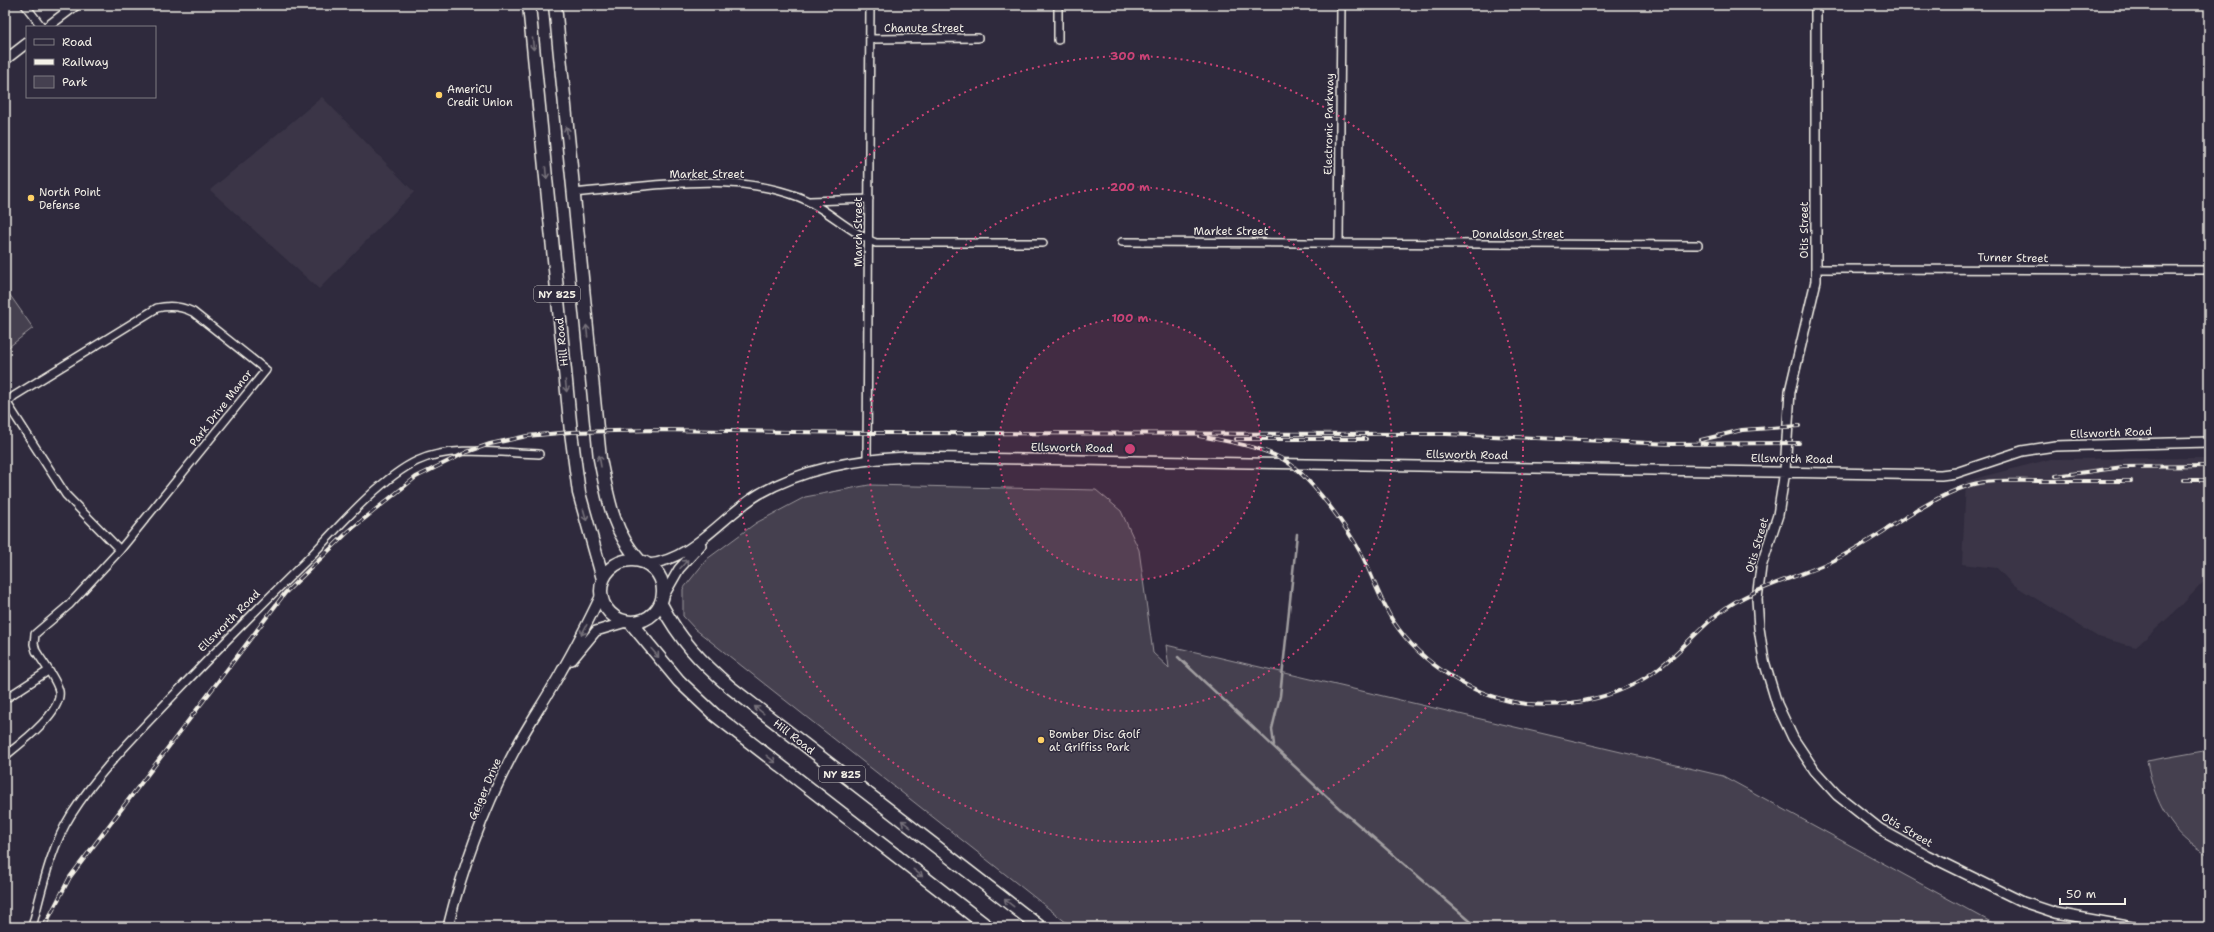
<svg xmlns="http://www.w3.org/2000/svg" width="2214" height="932" viewBox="0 0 2214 932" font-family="'Shantell Sans',sans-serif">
	<rect width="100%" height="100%" fill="#2f2a3d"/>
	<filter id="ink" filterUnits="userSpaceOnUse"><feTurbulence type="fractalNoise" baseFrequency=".025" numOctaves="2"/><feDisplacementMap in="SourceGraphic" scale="8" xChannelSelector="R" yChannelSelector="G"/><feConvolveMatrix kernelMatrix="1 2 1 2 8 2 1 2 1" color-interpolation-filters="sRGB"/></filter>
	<g filter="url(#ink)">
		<path fill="#3b3647" d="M322,97L414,192L319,289L210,190Z
			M2209,458V576L2179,608L2136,647L2098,637L2011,583L1997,568L1962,564L1966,481L2051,459Z"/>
		<path fill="#454050" stroke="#9c989c" d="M5,288L33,328L5,350Z
			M869,485L1096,490L1121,511L1139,550L1153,653L1169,668L1166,645L1723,776L2000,927H1072L695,629L683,616V589L707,559L756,523L805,497Z
			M2209,750V855C2171,836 2154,801 2147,761Z"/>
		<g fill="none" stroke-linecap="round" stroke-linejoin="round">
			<path stroke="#a19ea0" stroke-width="2.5" d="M1178,657L1339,808L1477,927
				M1274,745L1272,729L1280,696L1297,534"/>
			<defs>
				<path id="minor" d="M25,5L42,27
					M870,39L978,38
					M1058,40V5
					M573,193C646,187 728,170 799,197C827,208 848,232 876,243H1043
					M810,201L869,199
					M1122,242L1698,245
					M1339,243L1341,5
					M1816,269L2209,270
					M5,400L66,495L120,550
					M5,405L14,396L157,308C170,305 181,306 193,312L266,370L120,550L69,605L35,634L34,644L36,651C42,661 57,680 59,691C63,712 20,744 5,756
					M867,459L870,5
					M5,699L48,671
					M32,927C42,890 50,848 71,815C98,773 133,738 167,702C212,655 258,608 305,562C334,532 380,478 417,461C451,445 502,453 539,454"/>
				<path id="tertiary" d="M1816,5V281L1790,391L1785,471L1778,515L1761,567L1757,599L1759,628L1764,661L1777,704L1793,738L1815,771L1837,795L1880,829L1927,855L2023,902L2056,913L2133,927
					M47,27L76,5
					M5,60L27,43
					M648,564C693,560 722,516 759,494C805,468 853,460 905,457L1941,475L1956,473L2022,451L2055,446L2209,442
					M663,597L679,569L701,545
					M572,660L596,631L626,622
					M448,927C463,865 487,802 517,746C531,720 548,696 562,670C576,646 589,620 601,595"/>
				<path id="primary" d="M529,5L571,432L579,493L603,579
					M555,5L600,459C608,497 612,531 639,560
					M601 591a31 31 0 1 1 62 0a31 31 0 1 1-62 0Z
					M661,604C680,640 700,661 730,687L1040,927
					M630,622L679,681L715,715L988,927"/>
			</defs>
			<use href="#minor" stroke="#f4f1e8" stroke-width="10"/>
			<use href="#tertiary" stroke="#f4f1e8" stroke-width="12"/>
			<use href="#primary" stroke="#f4f1e8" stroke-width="15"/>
			<use href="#minor" stroke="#2f2a3d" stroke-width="7"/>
			<use href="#tertiary" stroke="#2f2a3d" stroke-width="9"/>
			<use href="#primary" stroke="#2f2a3d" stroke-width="12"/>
			<defs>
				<path id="rail" d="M1199,436C1226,441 1273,448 1294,467C1319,489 1346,526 1362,555C1373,577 1380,600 1393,621C1422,665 1475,698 1527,704C1572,708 1624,696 1659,668C1686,647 1706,619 1735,602C1764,585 1797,577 1828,563C1877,541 1918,502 1970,485C1991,479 2014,481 2036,481C2068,481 2100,481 2131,481
					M1236,439H1366
					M1701,440L1742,430L1799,426
					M2056,476L2123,467L2209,466
					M2183,480H2209
					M44,927L70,877L285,593L349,531L416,477L467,452L490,444L527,436L571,432L657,430L868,433L1446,434L1671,444L1799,443"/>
			</defs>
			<use href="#rail" stroke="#f4f1e8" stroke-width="4"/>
			<use href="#rail" stroke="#2f2a3d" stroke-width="2.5" stroke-dasharray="8" stroke-linecap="butt"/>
		</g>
		<defs><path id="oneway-shaft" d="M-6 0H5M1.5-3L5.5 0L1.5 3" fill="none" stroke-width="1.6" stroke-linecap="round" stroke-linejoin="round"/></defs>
		<g stroke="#747079">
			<use href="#oneway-shaft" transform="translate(533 44) rotate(85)"/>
			<use href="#oneway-shaft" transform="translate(567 132) rotate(-96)"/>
			<use href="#oneway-shaft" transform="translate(546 173) rotate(85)"/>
			<use href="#oneway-shaft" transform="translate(587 331) rotate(-96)"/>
			<use href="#oneway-shaft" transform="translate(566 386) rotate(84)"/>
			<use href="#oneway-shaft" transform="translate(600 461) rotate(-100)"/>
			<use href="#oneway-shaft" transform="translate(585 515) rotate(74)"/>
			<use href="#oneway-shaft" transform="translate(684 564) rotate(-48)"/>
			<use href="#oneway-shaft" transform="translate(584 630) rotate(118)"/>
			<use href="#oneway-shaft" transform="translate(655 653) rotate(50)"/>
			<use href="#oneway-shaft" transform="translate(759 710) rotate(-142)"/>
			<use href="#oneway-shaft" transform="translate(771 759) rotate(38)"/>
			<use href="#oneway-shaft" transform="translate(906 824) rotate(-142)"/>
			<use href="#oneway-shaft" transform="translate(918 873) rotate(38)"/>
			<use href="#oneway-shaft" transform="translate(1009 903) rotate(-142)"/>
		</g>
	</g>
	<circle cx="1130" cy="449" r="131" fill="#cc4377" fill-opacity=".12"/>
	<g fill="none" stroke="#cc4377" stroke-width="2" stroke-dasharray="2 4">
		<circle cx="1130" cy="449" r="131"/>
		<circle cx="1130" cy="449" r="262"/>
		<circle cx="1130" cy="449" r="393"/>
	</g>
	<g fill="#ffd166" stroke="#2f2a3d" stroke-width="1.5">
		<circle cx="439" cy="95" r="4"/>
		<circle cx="31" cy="198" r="4"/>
		<circle cx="1041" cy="740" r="4"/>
	</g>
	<g text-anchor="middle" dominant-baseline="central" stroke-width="3" stroke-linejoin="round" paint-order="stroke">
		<g fill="#2f2a3d" stroke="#b9b5b5" stroke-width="1">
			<rect x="534" y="286" width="46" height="16" rx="3"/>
			<rect x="819" y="766" width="46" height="16" rx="3"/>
		</g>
		<g font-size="10" font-weight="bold" fill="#f4f1e8">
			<text x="557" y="294">NY 825</text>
			<text x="842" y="774">NY 825</text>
		</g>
		<g font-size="11" fill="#f4f1e8" stroke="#2f2a3d">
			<text x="924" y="28">Chanute Street</text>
			<text transform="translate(1329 124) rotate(-89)">Electronic Parkway</text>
			<text x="707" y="174">Market Street</text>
			<text transform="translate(1804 230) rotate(-90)">Otis Street</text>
			<text x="1231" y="231">Market Street</text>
			<text transform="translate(858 232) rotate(-90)">March Street</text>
			<text x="1518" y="234">Donaldson Street</text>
			<text transform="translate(2013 258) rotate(1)">Turner Street</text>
			<text transform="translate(562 342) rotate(-96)">Hill Road</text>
			<text transform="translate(221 408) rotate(-52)">Park Drive Manor</text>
			<text transform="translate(2111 433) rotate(-2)">Ellsworth Road</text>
			<text transform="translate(1072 448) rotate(1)">Ellsworth Road</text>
			<text transform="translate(1467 455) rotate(1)">Ellsworth Road</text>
			<text transform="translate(1792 459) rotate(1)">Ellsworth Road</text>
			<text transform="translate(1757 545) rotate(-74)">Otis Street</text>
			<text transform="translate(229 621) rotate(-45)">Ellsworth Road</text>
			<text transform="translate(794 737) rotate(38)">Hill Road</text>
			<text transform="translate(485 789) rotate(-67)">Geiger Drive</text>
			<text transform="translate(1907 830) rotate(30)">Otis Street</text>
		</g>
		<g font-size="11" fill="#f4f1e8" stroke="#2f2a3d" text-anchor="start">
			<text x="447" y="89">AmeriCU<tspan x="447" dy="13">Credit Union</tspan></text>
			<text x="39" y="192">North Point<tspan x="39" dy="13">Defense</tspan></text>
			<text x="1049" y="734">Bomber Disc Golf<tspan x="1049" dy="13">at Griffiss Park</tspan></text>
		</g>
	</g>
	<circle cx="1130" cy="449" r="6" fill="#cc4377" stroke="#2f2a3d" stroke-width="2"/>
	<g font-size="12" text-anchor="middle" font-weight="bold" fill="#cc4377" stroke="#2f2a3d" stroke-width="3" stroke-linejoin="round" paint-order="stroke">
		<text x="1130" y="60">300 m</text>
		<text x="1130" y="191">200 m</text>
		<text x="1130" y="322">100 m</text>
	</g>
	<rect width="2214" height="932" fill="none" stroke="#2f2a3d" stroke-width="20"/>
	<rect x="10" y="10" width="2194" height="912" fill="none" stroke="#f4f1e8" stroke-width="1.5" filter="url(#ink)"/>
	<rect x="26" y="26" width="130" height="72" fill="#2f2a3d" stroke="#7e7a81"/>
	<rect x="34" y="39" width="20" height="6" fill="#2f2a3d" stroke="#7e7a81"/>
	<text x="62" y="46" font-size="12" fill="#f4f1e8">Road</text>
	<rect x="34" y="59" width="20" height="6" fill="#f4f1e8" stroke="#7e7a81"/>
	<text x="62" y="66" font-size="12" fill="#f4f1e8">Railway</text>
	<rect x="34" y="76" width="20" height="12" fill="#454050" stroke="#7e7a81"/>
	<text x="62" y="86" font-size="12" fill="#f4f1e8">Park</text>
	<path d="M2060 898v6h65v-6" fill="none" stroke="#f4f1e8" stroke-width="2"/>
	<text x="2066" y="898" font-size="12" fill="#f4f1e8" stroke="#2f2a3d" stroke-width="3" paint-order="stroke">50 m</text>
</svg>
